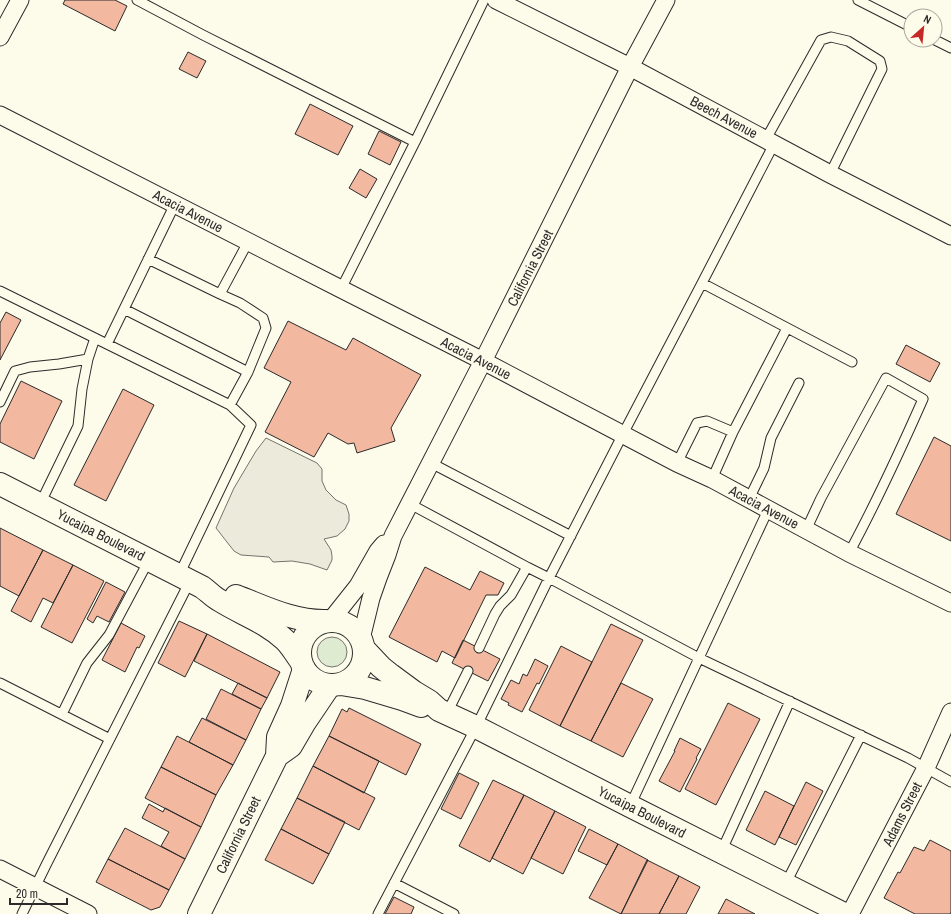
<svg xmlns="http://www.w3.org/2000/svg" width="951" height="914" viewBox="0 0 951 914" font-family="'Archivo Narrow',sans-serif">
	<rect width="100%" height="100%" fill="#fdfbea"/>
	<path fill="#deebd1" stroke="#74746e" d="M317 652a15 15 0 1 1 30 0a15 15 0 1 1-30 0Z"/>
	<path fill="#eceadb" stroke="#74746e" d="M266,438L317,463L322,469V481L326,490L336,500L346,505L349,514V521L345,529L337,536L324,539L331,550L332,556V560L327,570L310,564L292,561L273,562L269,557L241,555L234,551L216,528L234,488L256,451Z"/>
	<path fill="#f2b8a0" stroke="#2b2b2b" d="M65,0H115L127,6L115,31L63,4Z
		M188,52L206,61L197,78L179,69Z
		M310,104L353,126L338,155L295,134Z
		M379,131L401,142L390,165L368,154Z
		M360,169L377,179L366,198L349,188Z
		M6,312L21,320L0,360V323Z
		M288,321L346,350L353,338L421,375L391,428L395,441L357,453L354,443L348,444L328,433L314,457L265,432L291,382L264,368Z
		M906,345L940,363L930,382L896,364Z
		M21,381L62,401L34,459L0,442V424Z
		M123,389L154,405L106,501L74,485Z
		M934,437L951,446V541L896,514Z
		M0,528L43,550L19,596L0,586Z
		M43,550L73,565L53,603L43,598L31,622L11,611Z
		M73,565L104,581L72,643L41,627Z
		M425,567L470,590L480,571L504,583L498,595H486L455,658L442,651L437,662L389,637Z
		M106,582L125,592L109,622L97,616L93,623L87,619Z
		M179,621L207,634L185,677L158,663Z
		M121,623L145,636L139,648L137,647L125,672L102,660Z
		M611,624L643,640L591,741L560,726Z
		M207,634L280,672L267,698L194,661Z
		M463,640L500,659L488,681L452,663Z
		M561,646L592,662L560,726L529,710Z
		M535,659L548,666L539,684L537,683L522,712L508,705L509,703L501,699L511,680L519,684L523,674L527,676Z
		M238,683L267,698L261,709L232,694Z
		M621,683L653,699L623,757L591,741Z
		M221,689L261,709L246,740L206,719Z
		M728,703L760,719L716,805L685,789Z
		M349,708L421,744L406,775L329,736L342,709L347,712Z
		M202,718L246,740L233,765L189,742Z
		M177,736L233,765L216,795L161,767Z
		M329,736L379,761L364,793L313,766Z
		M680,738L701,749L696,758L697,759L680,792L659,781L675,751H674Z
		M313,766L375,798L359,830L297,798Z
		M161,767L216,795L201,827L145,798Z
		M459,773L479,783L461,819L441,809Z
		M493,780L524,795L490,862L459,846Z
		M806,782L823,791L796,845L779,837Z
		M765,791L794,806L775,845L746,830Z
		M524,795L555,811L523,874L492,858Z
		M297,798L345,822L329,854L281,829Z
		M149,804L163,812L165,808L201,827L185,859L161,846L169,832L142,818Z
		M555,811L586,827L563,874L531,858Z
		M125,828L185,859L169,890L108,859Z
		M281,829L329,854L313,884L265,860Z
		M589,829L618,844L607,865L578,851Z
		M930,840L951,851V912L950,914H915L884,898L898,872L900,873L914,847L924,851Z
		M618,844L648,860L621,914L589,898Z
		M108,859L169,890L160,907L151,910L96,882Z
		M647,860L679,876L659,914H621Z
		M679,876L700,887L686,914H659Z
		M394,897L414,907L411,914H385Z
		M726,899L755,914H718Z"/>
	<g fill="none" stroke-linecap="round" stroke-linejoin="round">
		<defs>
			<path id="service" d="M137,0L203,35L415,142L341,289
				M858,0L911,27
				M935,40L951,48
				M766,139L821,40L831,37L848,41L880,61L882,69L830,174
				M415,142L484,0
				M148,259L220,294
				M702,283L852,362
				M0,291L230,405L248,372L266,328L263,318L240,303L220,294L248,242
				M124,309L248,372
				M107,344L175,204
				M0,402L15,371L30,367L59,364L88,359L95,338
				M431,463L571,536
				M677,463L697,423L707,421L733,432
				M712,479L733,432L787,328
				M749,499L764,468L771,438L799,383
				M40,504L78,426L82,389L88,359
				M410,504L527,567L549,578L699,658L908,758L951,782
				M806,530L821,498L886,378L923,399C900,451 876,503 849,553
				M179,575L251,425L230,405
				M479,648L495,614L500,606L511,595L527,567
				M0,683L110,739
				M447,713L468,671
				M62,714L87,663L109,635L149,560
				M630,806L768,510
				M721,852L790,701
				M394,883L454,914
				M785,885L861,735
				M22,914L47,863L190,581
				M378,914L476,727L549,578L623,434L702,283L774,144"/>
			<path id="minor" d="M496,0L630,67L830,174L951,236
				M0,37L20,0
				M0,115L341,289L483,361L677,463L712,479L849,553L951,603
				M331,620L358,586L378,551L384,544
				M361,639L371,598L378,578L387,555L393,536L483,361L630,67L666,0
				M0,869L88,914
				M850,914L926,768L951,712"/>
			<path id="tertiary" d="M277,756L291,746L305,722L330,685
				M199,914L277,756L278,737L292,706L304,669"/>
			<path id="secondary" d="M0,484L202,587C208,591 213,597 219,600C241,614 266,622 285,640C291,646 295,653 300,660
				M236,596C265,607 294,622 326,621
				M300 653a32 32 0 1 1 64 0a32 32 0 1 1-64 0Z
				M365,650L381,667L391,675L414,692L429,701L439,710L476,727L630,806L844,914
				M341,684L365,688L402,699L421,706"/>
		</defs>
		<use href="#service" stroke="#2b2b2b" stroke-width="11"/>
		<use href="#minor" stroke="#2b2b2b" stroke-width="19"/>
		<use href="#tertiary" stroke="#2b2b2b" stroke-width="24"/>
		<use href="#secondary" stroke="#2b2b2b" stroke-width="24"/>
		<use href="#service" stroke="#fdfbea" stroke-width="9"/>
		<use href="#minor" stroke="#fdfbea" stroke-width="17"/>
		<use href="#tertiary" stroke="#fdfbea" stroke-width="22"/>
		<use href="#secondary" stroke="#fdfbea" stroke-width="22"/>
	</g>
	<g text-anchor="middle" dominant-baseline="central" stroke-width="3" stroke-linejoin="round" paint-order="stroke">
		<g font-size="14" fill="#2b2b2b" stroke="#fdfbea">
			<text transform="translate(724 117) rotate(28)">Beech Avenue</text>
			<text transform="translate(188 211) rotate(27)">Acacia Avenue</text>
			<text transform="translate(530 268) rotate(-63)">California Street</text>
			<text transform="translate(476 358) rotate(27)">Acacia Avenue</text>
			<text transform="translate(764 507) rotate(28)">Acacia Avenue</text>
			<text transform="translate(101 535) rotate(27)">Yucaipa Boulevard</text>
			<text transform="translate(642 812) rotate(27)">Yucaipa Boulevard</text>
			<text transform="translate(902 814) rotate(-63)">Adams Street</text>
			<text transform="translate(238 835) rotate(-64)">California Street</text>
		</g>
	</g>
	<g transform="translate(923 28) rotate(27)"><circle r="19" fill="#fdfbea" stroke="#a9a89e"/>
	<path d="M0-3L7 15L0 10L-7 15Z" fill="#c62828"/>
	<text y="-6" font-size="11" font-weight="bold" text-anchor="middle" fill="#2b2b2b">N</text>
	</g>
	<path d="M10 898v6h57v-6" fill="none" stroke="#2b2b2b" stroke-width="2"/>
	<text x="16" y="898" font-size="12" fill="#2b2b2b" stroke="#fdfbea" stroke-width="3" paint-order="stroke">20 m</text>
</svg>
